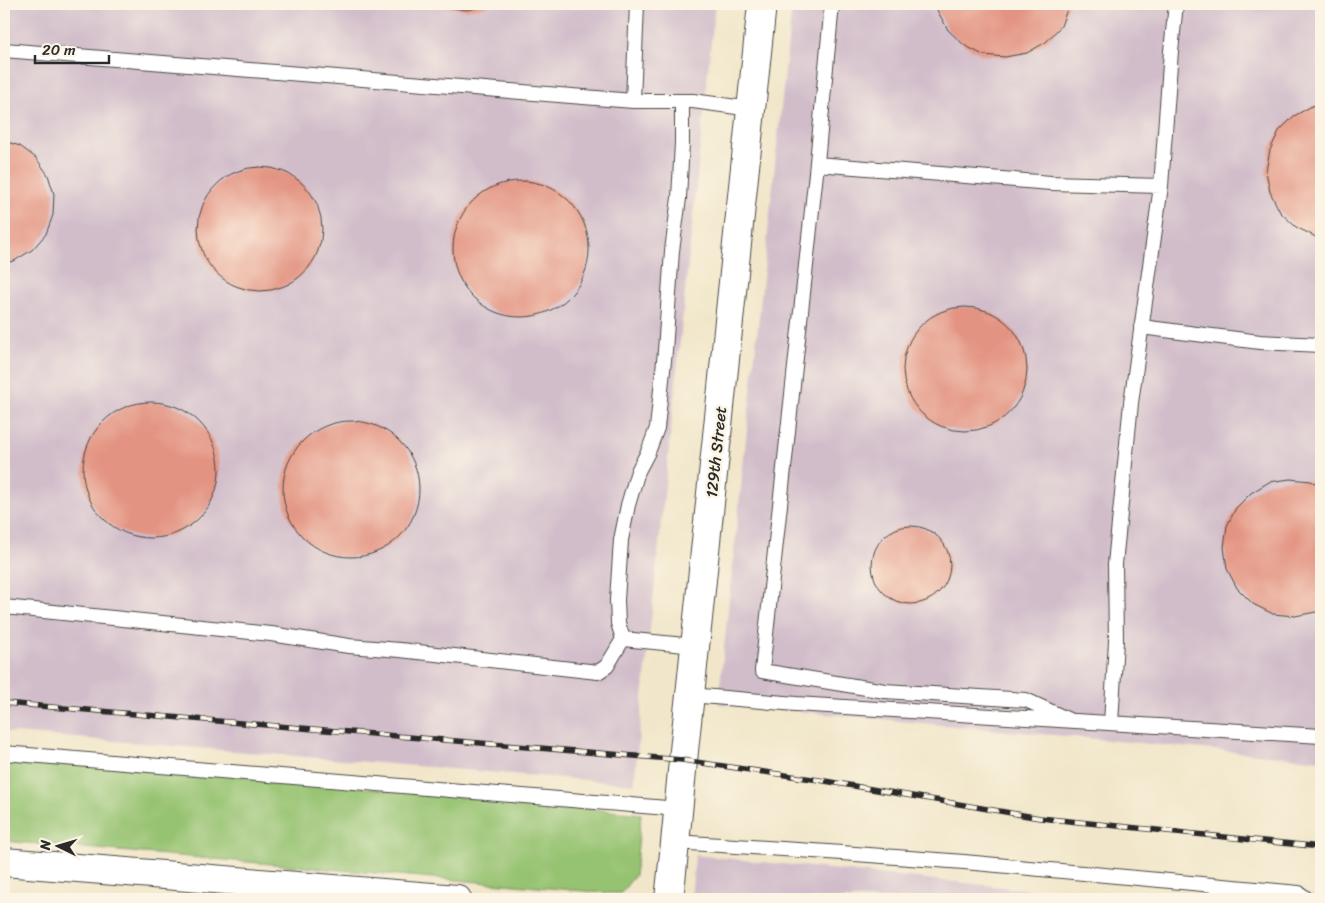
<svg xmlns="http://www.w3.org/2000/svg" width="1325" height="903" viewBox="0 0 1325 903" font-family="Sriracha,sans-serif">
	<rect width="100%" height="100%" fill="#fcf5e5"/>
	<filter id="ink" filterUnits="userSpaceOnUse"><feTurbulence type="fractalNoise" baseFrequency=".02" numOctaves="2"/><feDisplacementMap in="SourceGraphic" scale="10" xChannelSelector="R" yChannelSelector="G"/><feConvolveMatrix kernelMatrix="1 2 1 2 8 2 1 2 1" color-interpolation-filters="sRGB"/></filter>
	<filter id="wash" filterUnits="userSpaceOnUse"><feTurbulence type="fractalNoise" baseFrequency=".0096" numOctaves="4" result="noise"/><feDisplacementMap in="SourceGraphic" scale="20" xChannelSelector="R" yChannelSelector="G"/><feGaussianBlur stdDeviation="1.12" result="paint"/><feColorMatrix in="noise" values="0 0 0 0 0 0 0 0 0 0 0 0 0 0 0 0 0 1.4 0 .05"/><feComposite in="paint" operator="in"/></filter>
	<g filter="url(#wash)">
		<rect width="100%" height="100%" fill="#f1e6c9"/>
		<path fill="#d1bdca" d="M4,4H715L634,784L4,732Z
			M792,4H1321V760L718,704Z
			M695,855L1118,899H691Z"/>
		<path fill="#96c371" stroke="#60774e" d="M4,754L641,814L635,875L621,893H607L4,841Z"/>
		<g id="blocks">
			<path fill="#e39381" d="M440,4H492L488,6L467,10L446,7Z
				M936,4H1069L1061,26L1046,42L1027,53L1005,57L983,55L964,45L948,30L937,10Z
				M1321,104V238L1316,237L1296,227L1280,212L1270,192L1266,171L1270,150L1279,131L1294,116L1312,106Z
				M4,141L20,146L36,158L48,175L54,194L53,215L46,234L32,250L14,261L4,263Z
				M198 229a62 62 0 1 1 124 0a62 62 0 1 1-124 0Z
				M453 249a68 68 0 1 1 136 0a68 68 0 1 1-136 0Z
				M903 369a62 62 0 1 1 124 0a62 62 0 1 1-124 0Z
				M83 470a68 68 0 1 1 136 0a68 68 0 1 1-136 0Z
				M283 489a68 68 0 1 1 136 0a68 68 0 1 1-136 0Z
				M1290,479L1311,481L1321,486V609L1316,612L1295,616L1273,614L1253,604L1237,588L1227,569L1224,547L1227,526L1236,508L1251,493L1269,482Z
				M872 565a39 39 0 1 1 78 0a39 39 0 1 1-78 0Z
				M27,895L49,898V899H26Z"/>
		</g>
	</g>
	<g filter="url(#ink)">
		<use href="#blocks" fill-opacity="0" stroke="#494743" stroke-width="1"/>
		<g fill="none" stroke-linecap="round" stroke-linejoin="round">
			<defs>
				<path id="service" d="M832,4L816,173L762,671L885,691L1026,700L1069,720
					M4,50L633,101H693L751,109
					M633,101L637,4
					M817,164L1051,183L1161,186
					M1141,327L1260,342L1321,345
					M4,607L271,634L349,646L400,650L598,672L607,666L623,639L695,646
					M623,639L618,623L617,600L621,540L628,505L638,471L648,452L657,428L665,351L672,251L679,198L682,143V101
					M690,695L796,704L1321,736
					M1111,723L1116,641L1115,564L1131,403L1161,186L1171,51L1176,4
					M4,753L679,809
					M675,842L828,852L964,862L1299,893L1307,899"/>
				<path id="minor" d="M4,862L457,899"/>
				<path id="secondary" d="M669,899C677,831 682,763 690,695L762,4"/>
			</defs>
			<use href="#service" stroke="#494743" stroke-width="16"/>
			<use href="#minor" stroke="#494743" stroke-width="30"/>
			<use href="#secondary" stroke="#494743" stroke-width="30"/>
			<use href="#service" stroke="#fff" stroke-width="14"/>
			<use href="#minor" stroke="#fff" stroke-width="28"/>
			<use href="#secondary" stroke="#fff" stroke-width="28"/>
			<defs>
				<path id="rail" d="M4,703L682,760L819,780L1040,818L1321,847"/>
			</defs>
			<use href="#rail" stroke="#2b2b2b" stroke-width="5.5"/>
			<use href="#rail" stroke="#fcf5e5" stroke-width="4" stroke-dasharray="11" stroke-linecap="butt"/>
		</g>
	</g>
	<g text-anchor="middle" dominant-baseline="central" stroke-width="5" stroke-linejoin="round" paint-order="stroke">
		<g font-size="16" fill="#2b2b2b" stroke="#fcf5e5">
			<text transform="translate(716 452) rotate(-84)">129th Street</text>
		</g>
	</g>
	<rect width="1325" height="903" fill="none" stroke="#fcf5e5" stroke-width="20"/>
	<g transform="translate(58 846) rotate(275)" stroke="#fcf5e5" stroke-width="4" paint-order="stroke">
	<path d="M0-4L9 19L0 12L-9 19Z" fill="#2b2b2b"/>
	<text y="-8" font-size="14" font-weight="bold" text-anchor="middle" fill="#2b2b2b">N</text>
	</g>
	<path d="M35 55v8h74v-8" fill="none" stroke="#2b2b2b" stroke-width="2.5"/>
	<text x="42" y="55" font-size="15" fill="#2b2b2b" stroke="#fcf5e5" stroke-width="4" paint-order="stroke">20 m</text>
</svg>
